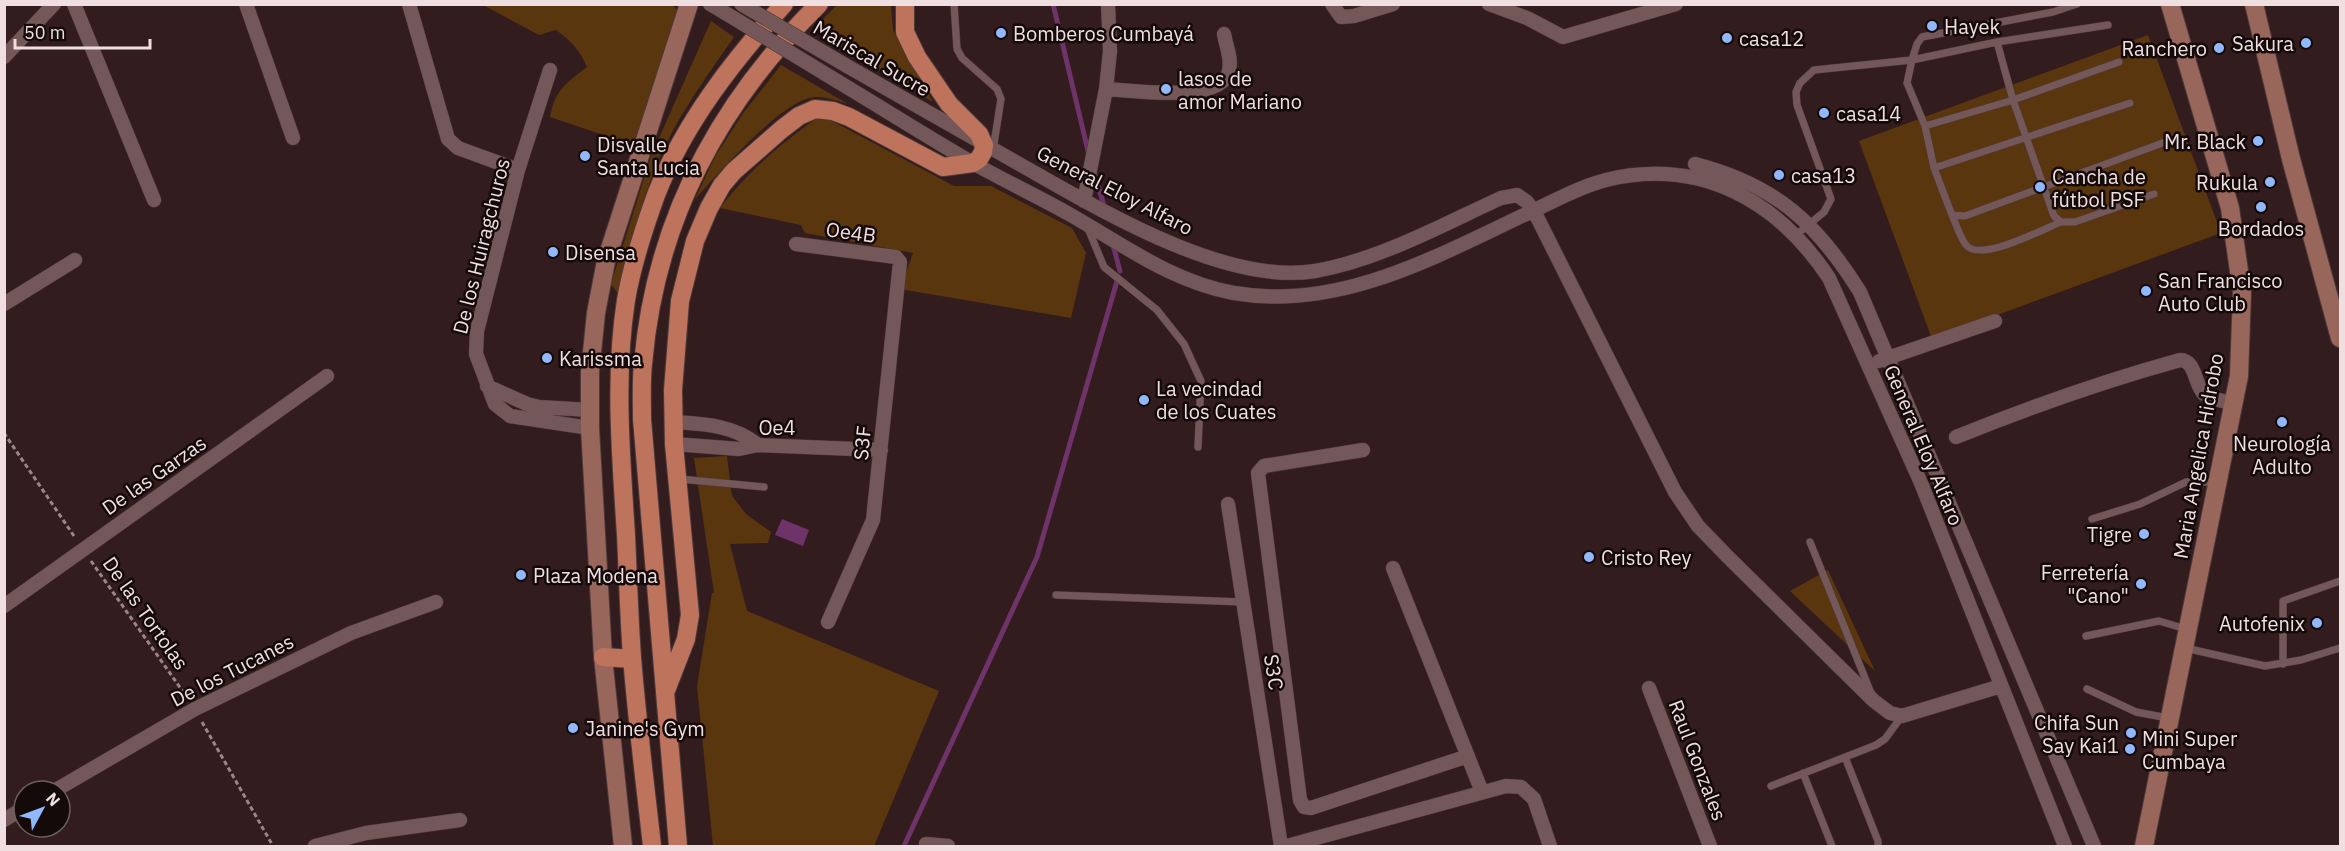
<svg xmlns="http://www.w3.org/2000/svg" width="2345" height="851" viewBox="0 0 2345 851" font-family="'IBM Plex Sans',sans-serif">
	<rect width="100%" height="100%" fill="#331c1d"/>
	<path fill="#5a360f" d="M483,5H672L684,16L633,145L550,117C555,90 566,83 587,67C580,50 571,41 556,30L539,35Z
		M837,5H891L893,30L933,102L812,30Z
		M711,21L734,37C709,73 682,110 663,150C642,196 631,246 618,294L611,284L651,156Z
		M2148,35L2221,233L1932,339L1859,141Z
		M781,65L848,104C839,101 826,97 816,97C783,98 719,173 695,199L716,155L744,112Z
		M821,115L954,186H991L1072,228L1086,253L1071,318L900,289L913,253L805,233L801,225L720,208C750,169 782,143 821,115Z
		M727,456L732,496L746,514L771,532L768,543L730,544L747,611L939,691L874,846H713L697,686L712,593H714L694,458Z
		M1828,570L1875,671L1790,591Z"/>
	<path fill="#6e3369" d="M782,519L809,530L803,546L775,535Z"/>
	<g fill="none" stroke-linecap="round" stroke-linejoin="round">
		<path stroke="#6e3369" stroke-width="5" d="M1053,4L1089,155
			M1094,171L1104,206
			M1113,245L1120,271
			M904,846L1037,557L1117,281"/>
		<defs>
			<path id="lane" d="M954,4L957,49L962,58L997,89L1001,99L993,150
				M2108,25L1997,42L1912,60L1907,83L1925,126L1934,168L1952,215L1965,216L2176,138
				M1997,42L2013,100L2054,216L2061,222H2075L2154,194
				M1925,126L2013,100L2119,62
				M1934,168L2130,103
				M1952,215C1956,224 1960,237 1966,245C1980,263 2043,229 2061,222
				M1087,226L1104,267L1157,310L1184,344L1201,381L1198,447
				M1796,235L1824,212L1831,199L1797,105L1796,92L1800,83L1814,70L1912,60L1917,44L1922,37L2053,12L2077,4
				M680,479L764,487
				M2092,519L2140,504L2186,482H2215
				M1810,542L1871,693
				M1056,595L1243,602
				M2086,636L2159,621L2186,629
				M2185,648L2265,666L2301,660L2340,648
				M2283,664V601L2340,581
				M2087,689L2136,712L2168,718
				M1845,757L1878,841V846
				M1803,773L1832,846
				M1771,786L1876,745L1885,739L1902,716"/>
			<path id="street" d="M74,4L154,200
				M246,4L293,138
				M409,4L448,139L458,148L518,170
				M710,4L722,11
				M1332,4L1341,17L1354,16L1393,4
				M1489,4L1527,18L1563,37L1676,4
				M4,57L54,4
				M847,66C905,99 962,132 1021,165C1097,208 1225,286 1315,271C1379,260 1442,225 1501,198L1517,195L1527,202L1534,211L1675,492L1698,526L1727,556L1874,701L1890,713L1902,716L2001,686
				M550,70L518,170L477,331L476,354L495,404L510,416L590,428
				M837,81C882,108 926,136 971,162C1003,180 1037,196 1069,214C1122,244 1172,282 1234,293C1338,311 1433,258 1524,215C1551,203 1578,187 1606,180C1701,157 1778,201 1829,278L1921,483L2065,846
				M1106,89C1131,90 1222,104 1229,71C1232,58 1226,46 1224,34
				M1695,164C1776,185 1817,223 1860,292L2094,846
				M1084,201L1106,89L1110,51L1108,4
				M796,244L896,257L900,262L873,520L828,622
				M4,304L75,260
				M1879,361L1995,321
				M487,386L527,404L539,407L590,410
				M674,422C704,424 734,425 758,445
				M1956,437C2030,407 2104,381 2180,360C2196,360 2194,384 2204,394C2211,400 2225,401 2233,403
				M674,444L739,449L758,445L881,450
				M1363,450L1264,466L1258,473L1300,800L1304,807L1311,808L1468,756
				M1228,504L1281,846
				M1393,568L1482,792
				M4,606L327,376
				M1649,688L1710,846
				M54,791L195,709L351,633L436,602
				M4,820L24,808
				M926,844L948,846
				M315,846L366,833L460,820
				M1287,846L1506,786L1521,787L1534,799L1550,846"/>
			<path id="secondary" d="M2254,4L2291,159L2340,338
				M623,846L603,657L590,428V372L596,313L606,261L689,4
				M2144,846L2239,376L2242,292L2230,208L2170,4"/>
			<path id="primary" d="M603,657L632,659
				M665,693L686,639L690,615L674,444L673,390L680,301L695,241L709,208L722,185L734,171L782,129L799,116L815,109L833,111L849,117L943,167L973,163L979,159L983,152L984,145L979,134L949,104L917,57L905,32V4
				M652,846C645,783 637,720 632,657C629,616 628,576 626,535C621,457 614,377 626,300C632,265 644,228 656,195C684,123 733,61 784,4
				M678,846L642,419C642,401 641,382 643,364C655,221 718,104 819,4"/>
		</defs>
		<use href="#lane" stroke="#4d3a3b" stroke-width="8"/>
		<use href="#street" stroke="#4d3a3b" stroke-width="15"/>
		<use href="#secondary" stroke="#4d3a3b" stroke-width="20"/>
		<use href="#primary" stroke="#4d3a3b" stroke-width="20"/>
		<path stroke="#9a8687" stroke-width="3" stroke-dasharray="4.5 3" stroke-linecap="butt" d="M4,433L74,536
			M91,561L186,696
			M202,722L273,846"/>
		<use href="#lane" stroke="#745859" stroke-width="7"/>
		<use href="#street" stroke="#745859" stroke-width="14"/>
		<use href="#secondary" stroke="#99665b" stroke-width="18"/>
		<use href="#primary" stroke="#be735d" stroke-width="18"/>
		<defs>
			<path id="street-bridge" d="M741,4L847,66
				M722,11L837,81"/>
		</defs>
		<use href="#street-bridge" stroke="#4d3a3b" stroke-width="15" stroke-linecap="butt"/>
		<use href="#street-bridge" stroke="#745859" stroke-width="14"/>
	</g>
	<g fill="#91b8fd" stroke="#140a0a" stroke-width="2">
		<circle cx="1932" cy="26" r="6"/>
		<circle cx="1001" cy="33" r="6"/>
		<circle cx="1727" cy="38" r="6"/>
		<circle cx="2306" cy="43" r="6"/>
		<circle cx="2219" cy="48" r="6"/>
		<circle cx="1166" cy="89" r="6"/>
		<circle cx="1824" cy="113" r="6"/>
		<circle cx="2258" cy="141" r="6"/>
		<circle cx="585" cy="156" r="6"/>
		<circle cx="1779" cy="175" r="6"/>
		<circle cx="2270" cy="182" r="6"/>
		<circle cx="2040" cy="187" r="6"/>
		<circle cx="2261" cy="207" r="6"/>
		<circle cx="553" cy="252" r="6"/>
		<circle cx="2146" cy="291" r="6"/>
		<circle cx="547" cy="358" r="6"/>
		<circle cx="1144" cy="400" r="6"/>
		<circle cx="2282" cy="422" r="6"/>
		<circle cx="2144" cy="534" r="6"/>
		<circle cx="1589" cy="557" r="6"/>
		<circle cx="521" cy="575" r="6"/>
		<circle cx="2141" cy="584" r="6"/>
		<circle cx="2317" cy="623" r="6"/>
		<circle cx="573" cy="728" r="6"/>
		<circle cx="2131" cy="733" r="6"/>
		<circle cx="2130" cy="749" r="6"/>
	</g>
	<g text-anchor="middle" dominant-baseline="central" stroke-width="5" stroke-linejoin="round" paint-order="stroke">
		<g font-size="20" fill="#f0dfe0" stroke="#140a0a" text-anchor="start">
			<text x="1944" y="26">Hayek</text>
			<text x="1013" y="33">Bomberos Cumbayá</text>
			<text x="1739" y="38">casa12</text>
			<text x="2294" y="43" text-anchor="end">Sakura</text>
			<text x="2207" y="48" text-anchor="end">Ranchero</text>
			<text x="1178" y="78">lasos de<tspan x="1178" dy="23">amor Mariano</tspan></text>
			<text x="1836" y="113">casa14</text>
			<text x="2246" y="141" text-anchor="end">Mr. Black</text>
			<text x="597" y="144">Disvalle<tspan x="597" dy="23">Santa Lucia</tspan></text>
			<text x="1791" y="175">casa13</text>
			<text x="2052" y="176">Cancha de<tspan x="2052" dy="23">fútbol PSF</tspan></text>
			<text x="2258" y="182" text-anchor="end">Rukula</text>
			<text x="2261" y="228" text-anchor="middle">Bordados</text>
			<text x="565" y="252">Disensa</text>
			<text x="2158" y="280">San Francisco<tspan x="2158" dy="23">Auto Club</tspan></text>
			<text x="559" y="358">Karissma</text>
			<text x="1156" y="388">La vecindad<tspan x="1156" dy="23">de los Cuates</tspan></text>
			<text x="2282" y="443" text-anchor="middle">Neurología<tspan x="2282" dy="23">Adulto</tspan></text>
			<text x="2132" y="534" text-anchor="end">Tigre</text>
			<text x="1601" y="557">Cristo Rey</text>
			<text x="2129" y="572" text-anchor="end">Ferretería<tspan x="2129" dy="23">"Cano"</tspan></text>
			<text x="533" y="575">Plaza Modena</text>
			<text x="2305" y="623" text-anchor="end">Autofenix</text>
			<text x="2119" y="722" text-anchor="end">Chifa Sun<tspan x="2119" dy="23">Say Kai1</tspan></text>
			<text x="585" y="728">Janine's Gym</text>
			<text x="2142" y="738">Mini Super<tspan x="2142" dy="23">Cumbaya</tspan></text>
		</g>
		<g font-size="20" fill="#f0dfe0" stroke="#140a0a">
			<text transform="translate(872 58) rotate(30)">Mariscal Sucre</text>
			<text transform="translate(1115 190) rotate(27)">General Eloy Alfaro</text>
			<text transform="translate(851 232) rotate(8)">Oe4B</text>
			<text transform="translate(481 246) rotate(-76)">De los Huiragchuros</text>
			<text x="777" y="427">Oe4</text>
			<text transform="translate(862 443) rotate(-84)">S3F</text>
			<text transform="translate(1924 445) rotate(67)">General Eloy Alfaro</text>
			<text transform="translate(2198 456) rotate(-80)">Maria Angelica Hidrobo</text>
			<text transform="translate(154 475) rotate(-35)">De las Garzas</text>
			<text transform="translate(146 613) rotate(55)">De las Tortolas</text>
			<text transform="translate(232 670) rotate(-27)">De los Tucanes</text>
			<text transform="translate(1274 672) rotate(81)">S3C</text>
			<text transform="translate(1698 760) rotate(69)">Raul Gonzales</text>
		</g>
	</g>
	<rect width="2345" height="851" fill="none" stroke="#f0dfe0" stroke-width="12"/>
	<g transform="translate(42 809) rotate(49)"><circle r="28" fill="#140a0a" stroke="#6c5f60" stroke-width="1.5"/>
	<path d="M0-4.5L10 22L0 15L-10 22Z" fill="#91b8fd"/>
	<text y="-9" font-size="16" font-weight="bold" text-anchor="middle" fill="#f0dfe0">N</text>
	</g>
	<path d="M15 39v9h135v-9" fill="none" stroke="#f0dfe0" stroke-width="3"/>
	<text x="24" y="39" font-size="18" fill="#f0dfe0" stroke="#140a0a" stroke-width="4.5" paint-order="stroke">50 m</text>
</svg>
